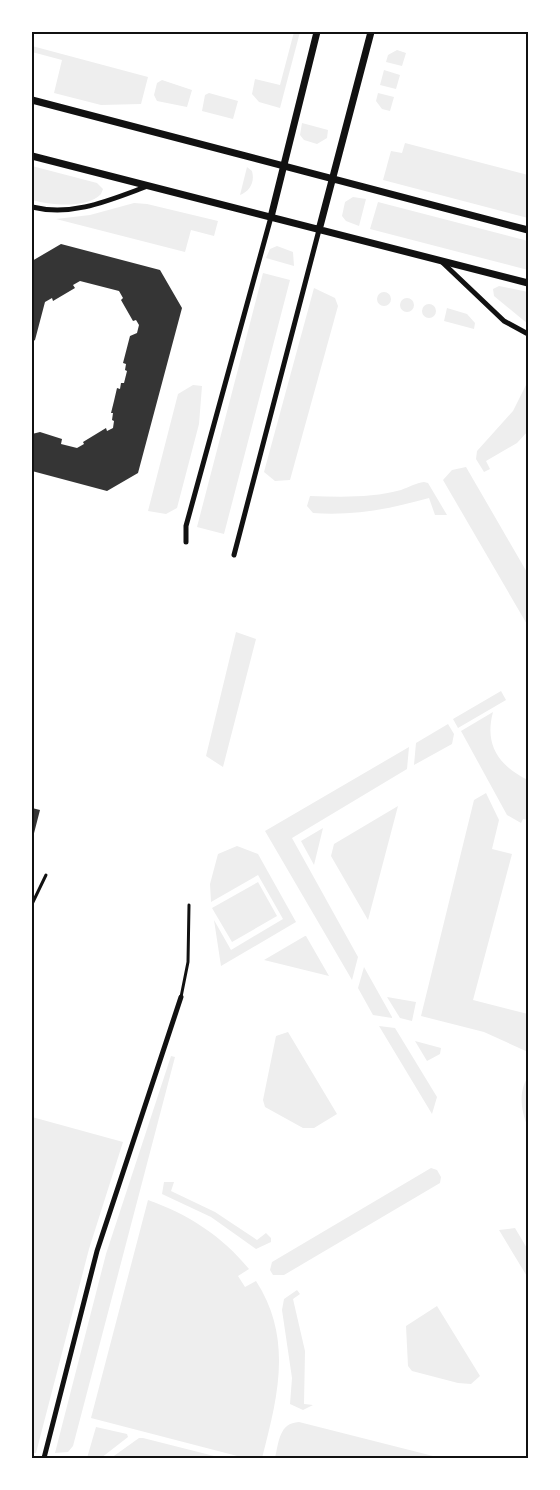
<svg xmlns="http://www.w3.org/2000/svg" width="560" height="1490" viewBox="0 0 560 1490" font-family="'Noto Sans',sans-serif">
	<rect width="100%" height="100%" fill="#fff"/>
	<path fill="#eee" d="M294,32H300L280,108L259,102L252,94L255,79L280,85Z
		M32,46L148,77L141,104L101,105L54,93L62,60L32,52Z
		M397,50L406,53L402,66L386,62L388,55Z
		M384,70L400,75L396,89L380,85Z
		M162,80L192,90L187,107L157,101L154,95L157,83Z
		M209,93L238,101L233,119L202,111L205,95Z
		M378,93L394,97L390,111L382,109L376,101Z
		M302,123L328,130L327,138L317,144L304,140L300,135Z
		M405,143L528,175V218L383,180L391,151L402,153Z
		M32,166L97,183L103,189L101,194C87,209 50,205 32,200Z
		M247,167L252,171C255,182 250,191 240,195Z
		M353,197L366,199L359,226L346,221L342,216L345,202Z
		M378,202L528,241V270L370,229Z
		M134,203L147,204L218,221L214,236L191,230L185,252L56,219L90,215Z
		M277,246L293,252L294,266L266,258L270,249Z
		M263,273L290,280L224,534L197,527Z
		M499,286L528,292V324L494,296L493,289Z
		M314,288L335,298L338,306L290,480L275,481L264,472Z
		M377 299a7 7 0 1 1 14 0a7 7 0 1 1-14 0Z
		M400 305a7 7 0 1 1 14 0a7 7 0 1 1-14 0Z
		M422 311a7 7 0 1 1 14 0a7 7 0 1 1-14 0Z
		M447,308L467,314L475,323L474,329L444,321Z
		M528,381V431L517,443L486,461L490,469L484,472L476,459L477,451L513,411Z
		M193,385L202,386L199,424L177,508L166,514L148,511L178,394Z
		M466,467L528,574V626L443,480L452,470Z
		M424,482L428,483L447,515H435L429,498C390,509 353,516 313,513L307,506L310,496C341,497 372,498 401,490C409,487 416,483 424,482Z
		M236,632L256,639L223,767L206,756Z
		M501,691L506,700L458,728L453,719Z
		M493,712C484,745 499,766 528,780V820L523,819L521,823L507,815L461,731Z
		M448,724L454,734L452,744L414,765L416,743Z
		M409,747L407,769L292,838L358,957L352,980L265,831Z
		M486,793L499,820L492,849L512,854L473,1000L528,1014V1052L484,1032L421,1016L474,800Z
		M398,806L368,920L331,856L334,844Z
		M323,828L314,865L301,841Z
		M237,846L258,854L296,922L221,966L214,920L231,950L283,919L258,875L211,902L210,884L218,854Z
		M258,882L277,916L232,942L212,908Z
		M306,936L329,976L264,960L305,936Z
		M364,967L392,1017V1018L373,1015L358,988Z
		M387,997L416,1002L412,1021L400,1018Z
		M379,1026L395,1028L437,1097L432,1114Z
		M288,1032L337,1114L314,1128H303L265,1107L263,1100L276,1036Z
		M415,1041L441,1048L440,1054L427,1061Z
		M171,1056L175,1057L73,1446L68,1452L55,1453L106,1254Z
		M528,1077V1127C521,1111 518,1092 528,1077Z
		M32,1117L123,1142L89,1249L36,1453H32Z
		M431,1168L437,1170L441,1177L440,1183L284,1275H273L270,1270L272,1262Z
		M164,1182H174L171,1191L215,1212L257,1240L266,1233L271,1238V1242L256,1249L211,1217L162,1194Z
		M148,1200C188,1214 222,1236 249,1269L238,1276L245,1287L256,1281C293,1338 278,1397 262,1458H245L91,1418Z
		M515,1228L528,1250V1278L499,1230Z
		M297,1290L300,1294L293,1299L305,1351L304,1404L313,1405L303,1410L290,1404L292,1378L282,1310L284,1299Z
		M437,1306L480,1376L471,1384L458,1383L412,1371L408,1366L406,1326Z
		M299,1422L441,1458H275C279,1442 279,1423 299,1422Z
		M96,1427L127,1434L128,1437L101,1458H87Z
		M139,1438H143L222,1458H111Z"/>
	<path fill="#353535" d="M61,244L160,270L182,308L138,473L107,491L32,471V434L40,432L62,439L61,444L77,448L84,444L83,442L106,428L107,431L113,428L114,421L112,420L113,413H111L114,401L117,388L120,389L121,383H124L127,371L125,370L126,364L123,363L130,336L137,333L139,325L136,320L133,321L121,300L123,298L119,291L80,281L73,285L75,288L53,301L52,298L45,302L35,340L32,342V261Z
		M32,808L40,810L32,841Z"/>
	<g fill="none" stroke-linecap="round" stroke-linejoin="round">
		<path stroke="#111" stroke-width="3" d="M32,904L46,875
			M181,997L188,962L189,905"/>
		<path stroke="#111" stroke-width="5" d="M32,207C73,217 110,200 148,186
			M442,262L504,321L528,334
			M186,542V526L271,217
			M234,555L319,230
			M44,1458L97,1251L181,997"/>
		<path stroke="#111" stroke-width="7" d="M32,100L528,230
			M32,156L528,283
			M271,217L317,32
			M319,230L371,32"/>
	</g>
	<rect width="560" height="1490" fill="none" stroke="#ffffff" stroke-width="66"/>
	<rect x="33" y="33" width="494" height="1424" fill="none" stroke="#111" stroke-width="2"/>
</svg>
